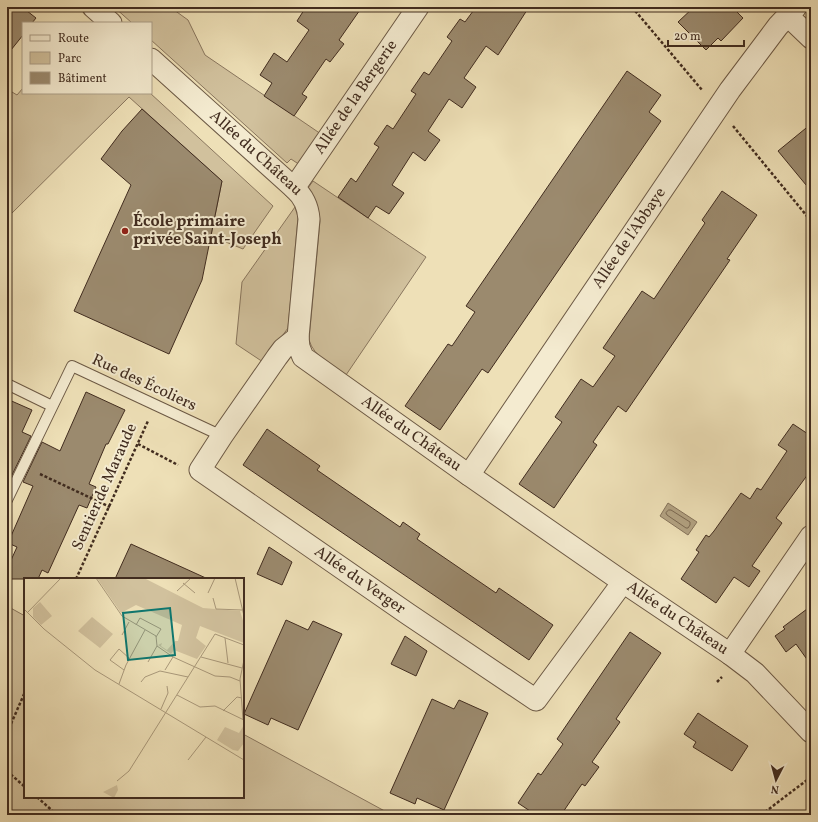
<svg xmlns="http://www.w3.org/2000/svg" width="818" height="822" viewBox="0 0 818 822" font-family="Vollkorn,serif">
	<rect width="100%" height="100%" fill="#eee0b7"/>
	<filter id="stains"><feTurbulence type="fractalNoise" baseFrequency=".005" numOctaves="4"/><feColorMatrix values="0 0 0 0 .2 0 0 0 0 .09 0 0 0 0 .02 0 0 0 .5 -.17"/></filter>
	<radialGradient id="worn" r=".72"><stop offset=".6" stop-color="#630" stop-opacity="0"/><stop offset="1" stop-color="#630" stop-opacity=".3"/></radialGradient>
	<path fill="#d1c19d" stroke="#89765e" d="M114,7H170L188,20L205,55L321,134L300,165L291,159L287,163L151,40V23H132Z
		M23,88V93H150L273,206L243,249L211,236L222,181L129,97L7,218V89L17,95Z
		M313,181L426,257L346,375C332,365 314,357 309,340L320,221C318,208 316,198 308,188Z
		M295,207L298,217L288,328L263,362L236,344L242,282Z
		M7,606L25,616V797H243V734L392,815H7Z"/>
	<path fill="#b3a383" stroke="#85735b" d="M668,503L697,522L688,535L660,516Z"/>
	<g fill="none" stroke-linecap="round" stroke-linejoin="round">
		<path stroke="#7a6851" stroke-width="1" d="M669,510H671L690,522V525L688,528H686L667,515L666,513Z"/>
	</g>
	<path fill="#9b8a6e" stroke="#412c1f" d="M7,7H22L36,18L32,23H23V35L7,55Z
		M306,7H362L339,40L344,44L330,62L326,59L302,94L307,97L294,116L264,96L272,83L260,75L274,53L287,62L309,30L297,21Z
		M476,7H529L498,55L486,46L464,78L476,87L462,108L449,99L428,131L440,140L425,161L413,152L392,185L404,193L389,214L376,206L368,218L338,197L351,178L356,182L379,147L374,144L387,125L393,129L416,94L411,91L424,72L429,75L452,41L447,37L460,19L465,22Z
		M694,7H732L743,18L721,41L718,38L706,50L678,22Z
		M627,71L661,95L649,112L661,121L488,373L482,369L440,430L405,406L448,344L452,346L475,312L466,306Z
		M142,109L222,181L202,280L169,354L74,311L131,185L101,159L122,131Z
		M811,124V191L778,151Z
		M722,191L757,215L727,259L730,260L626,412L618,406L593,442L597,445L554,508L519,484L562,422L555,417L581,379L593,387L615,356L603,348L642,291L654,299L705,223L702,220Z
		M86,392L125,410L108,444H106L89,484L96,487L87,508L79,505L48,573L42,570L38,579H7V569L17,547L8,543L33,486L23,482L42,442L60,451Z
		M7,399L32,410L22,432L31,436L11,477L7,476Z
		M793,424L811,436V470L776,518L782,523L752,566L760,571L749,587L734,577L716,603L681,579L699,552L696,550L706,535L709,537L714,531L741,493L750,499L757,488L761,490L787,451L778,445Z
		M267,429L320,466L317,470L400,527L403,522L420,534L417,539L496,593L499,588L553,625L529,660L243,465Z
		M131,544L208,579H115Z
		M269,547L292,562L282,585L257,574Z
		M811,606V665L796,644L786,652L775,636L785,629L783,627Z
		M286,620L308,630L313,621L342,634L298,730L271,718L268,725L244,714Z
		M630,632L661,653L616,719L620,722L592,762L599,767L585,786L582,784L561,815H536L518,803L538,773L541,775L563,744L557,739Z
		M405,636L427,651L416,676L391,664Z
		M432,699L454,709L459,700L488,713L444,810L417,798L415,804L390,793Z
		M698,713L748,746L732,771L693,747L696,742L684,734Z"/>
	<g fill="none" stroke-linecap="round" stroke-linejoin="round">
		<defs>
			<path id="lane" d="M7,384L52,406
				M7,500L72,366L222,436"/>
			<g id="street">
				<path d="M93,7L111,23"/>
				<path d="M788,16L811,38"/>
				<path id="s1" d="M151,59L294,188C304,197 308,206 309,219L298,337L299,347L303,357L466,473L623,582L730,654L755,673L811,732"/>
				<path id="s2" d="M294,188L418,7"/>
				<path id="s3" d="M298,337L283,349L277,357L222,436L200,470L408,614L536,700L623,582"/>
				<path id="s4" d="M469,475L730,90L778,26L796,7"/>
				<path d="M730,654L811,536"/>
			</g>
		</defs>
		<use href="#lane" stroke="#6c5945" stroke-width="12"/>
		<use href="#street" stroke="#6c5945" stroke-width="23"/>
		<path stroke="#412c1f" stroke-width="2.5" stroke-dasharray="3 2" stroke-linecap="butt" d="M632,7L702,90
			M733,126L811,221
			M138,444L178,465
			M40,474L110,507
			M76,579L148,421
			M717,682L722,677
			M7,733L25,692
			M7,771L25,787
			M37,797L57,815
			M761,815L811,777"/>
		<use href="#lane" stroke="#f4ebd0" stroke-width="10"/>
		<use href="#street" stroke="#f4ebd0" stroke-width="21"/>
	</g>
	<circle fill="#8f2418" stroke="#f4ebd0" stroke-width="1.5" cx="125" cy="231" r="4"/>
	<g text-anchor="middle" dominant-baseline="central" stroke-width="4" stroke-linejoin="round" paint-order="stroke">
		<g font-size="16" fill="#412c1f" stroke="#f4ebd0">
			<text stroke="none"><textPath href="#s2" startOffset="110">Allée de la Bergerie</textPath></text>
			<text stroke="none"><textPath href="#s1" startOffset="141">Allée du Château</textPath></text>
			<text stroke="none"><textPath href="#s4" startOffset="286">Allée de l'Abbaye</textPath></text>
			<text transform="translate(144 383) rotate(25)">Rue des Écoliers</text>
			<text stroke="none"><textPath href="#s1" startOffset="500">Allée du Château</textPath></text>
			<text transform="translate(105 487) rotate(-66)">Sentier de Maraude</text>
			<text stroke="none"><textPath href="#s3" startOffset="360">Allée du Verger</textPath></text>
			<text stroke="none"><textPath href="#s1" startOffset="824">Allée du Château</textPath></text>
		</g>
		<g font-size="16" font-weight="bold" fill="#412c1f" stroke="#f4ebd0" text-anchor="start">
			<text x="133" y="222">École primaire<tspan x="133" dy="18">privée Saint-Joseph</tspan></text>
		</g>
	</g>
	<g transform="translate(24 578)">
		<rect width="220" height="220" fill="#eee0b7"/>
		<path d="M73,0H120L179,30L216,33L220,46V65L176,48L172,60L182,68L173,81L150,72L147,76L134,67L138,65L137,68L143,72L151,63H154L158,47L112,27L97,35ZM16,24L28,38L17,47L9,39V30ZM68,39L89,56L76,70L54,53ZM220,147V165L214,173L209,172L193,162L201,149L215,155ZM93,207L94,212L90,220L79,214Z" fill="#d1c19d"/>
		<path fill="none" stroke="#a9987a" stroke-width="1" d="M72,0L98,38L132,58L133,68L149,79M211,0L220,38M159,5L171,15M153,13L167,0M184,15L191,0M189,20L192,31L218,32M0,31L20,51L71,92L220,182M4,34L37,0M112,47L116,40L137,51L132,59M98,57L105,44M201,60L204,85M177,79L218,90M124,84L133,68M100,92L86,82L95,71L106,81M141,92L149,79L191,98L206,99L216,103M117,104L121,99L136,93L164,99M95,106L102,87L121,52M153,117L176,129L191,128L220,142M137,131L144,115L143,108M199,133L213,119L218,120M219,142L216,101L220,82M164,182L182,159M93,203L105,193L191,56L220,67"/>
		<path fill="#0f766e" fill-opacity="0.15" stroke="#0f766e" stroke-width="2" d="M146,30L151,77L104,82L99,35Z"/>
		<rect width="220" height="220" fill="none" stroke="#412c1f" stroke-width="2"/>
	</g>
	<rect width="818" height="822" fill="none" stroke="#eee0b7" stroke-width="24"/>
	<rect x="8" y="8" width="802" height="806" fill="none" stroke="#412c1f" stroke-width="2"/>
	<rect x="12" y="12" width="794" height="798" fill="none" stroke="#412c1f"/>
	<rect x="22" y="22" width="130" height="72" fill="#f4ebd0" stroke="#ac9f89"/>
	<rect x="30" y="35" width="20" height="6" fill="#f4ebd0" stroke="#ac9f89"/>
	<text x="58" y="42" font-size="12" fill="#412c1f">Route</text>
	<rect x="30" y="52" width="20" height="12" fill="#d1c19d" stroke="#ac9f89"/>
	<text x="58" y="62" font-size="12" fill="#412c1f">Parc</text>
	<rect x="30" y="72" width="20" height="12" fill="#9b8a6e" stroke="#ac9f89"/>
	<text x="58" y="82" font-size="12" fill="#412c1f">Bâtiment</text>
	<g transform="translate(776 780) rotate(186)" stroke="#f4ebd0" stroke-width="3" paint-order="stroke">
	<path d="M0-3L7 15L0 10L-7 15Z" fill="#412c1f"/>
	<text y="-6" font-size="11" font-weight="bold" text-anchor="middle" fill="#412c1f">N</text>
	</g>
	<path d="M668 40v6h76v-6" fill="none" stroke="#412c1f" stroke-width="2"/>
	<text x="674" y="40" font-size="12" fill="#412c1f" stroke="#f4ebd0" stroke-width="3" paint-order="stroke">20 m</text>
	<rect width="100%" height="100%" filter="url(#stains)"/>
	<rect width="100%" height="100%" fill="url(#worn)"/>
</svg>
